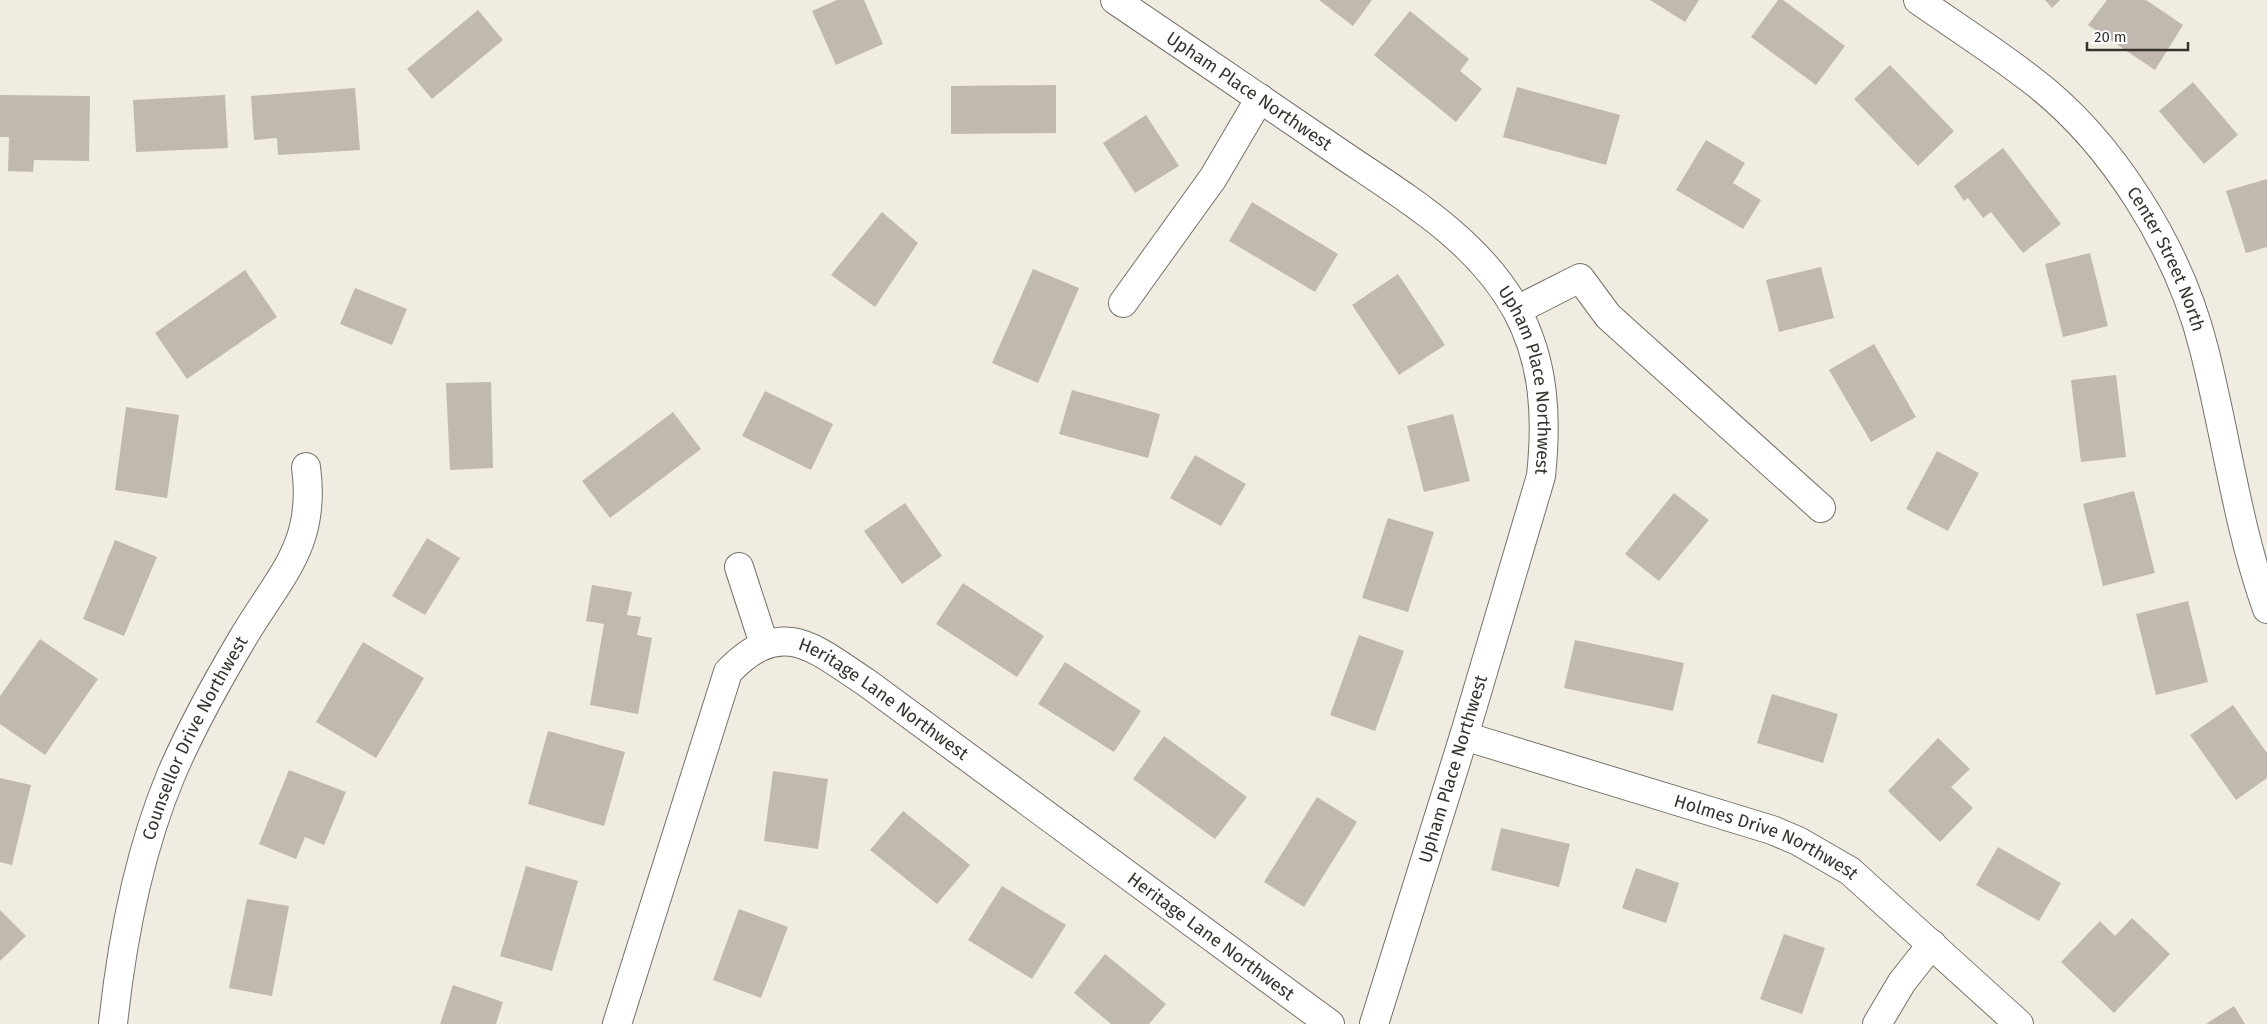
<svg xmlns="http://www.w3.org/2000/svg" width="2267" height="1024" viewBox="0 0 2267 1024" font-family="'Fira Sans',sans-serif">
	<rect width="100%" height="100%" fill="#f0ece2"/>
	<path fill="#c1b9b0" d="M837,0H864L883,44L836,65L812,11Z
		M1319,0H1372L1353,26Z
		M1650,0H1699L1685,22Z
		M1778,0H1783L1845,46L1816,85L1751,37Z
		M2045,0H2060L2052,8Z
		M2107,0H2146L2183,25L2155,70L2088,25Z
		M478,10L503,40L432,99L407,69Z
		M1410,11L1469,59L1460,71L1482,89L1456,122L1374,55Z
		M1890,65L1954,131L1918,166L1854,99Z
		M2193,82L2238,135L2204,164L2159,111Z
		M1056,85V133L951,134V86Z
		M1517,87L1620,115L1606,165L1503,137Z
		M355,88L360,150L278,155L277,138L254,140L251,96Z
		M0,95L90,96L89,161L34,160L33,172L8,171L9,137H0Z
		M225,95L228,148L136,152L133,100Z
		M1146,115L1179,166L1135,193L1103,143Z
		M1706,140L1745,163L1733,183L1761,200L1743,229L1676,190Z
		M2003,148L2061,224L2023,253L1991,212L1983,218L1968,198L1964,201L1954,186Z
		M2267,179V247L2246,253L2226,191Z
		M1252,202L1338,254L1315,292L1229,241Z
		M882,212L918,243L875,307L831,275Z
		M2090,253L2108,326L2063,337L2045,264Z
		M1821,267L1834,318L1779,332L1766,280Z
		M1033,269L1079,288L1038,383L992,363Z
		M245,270L277,317L187,379L155,333Z
		M1398,274L1445,345L1399,375L1352,305Z
		M355,288L407,309L392,345L340,324Z
		M1874,344L1916,417L1871,442L1829,370Z
		M2116,375L2126,457L2081,462L2071,380Z
		M491,382L493,468L450,470L446,383Z
		M1072,390L1160,414L1148,458L1059,434Z
		M765,391L833,424L811,470L742,436Z
		M126,407L179,415L167,498L115,490Z
		M673,412L701,449L610,518L582,481Z
		M1453,414L1470,481L1424,492L1407,426Z
		M1937,451L1979,473L1948,531L1906,509Z
		M1195,455L1246,484L1221,526L1170,498Z
		M2134,491L2155,573L2103,586L2083,504Z
		M1674,493L1709,520L1659,581L1625,554Z
		M905,503L942,556L902,584L864,531Z
		M1388,518L1434,532L1408,612L1362,598Z
		M427,538L460,558L425,615L392,596Z
		M115,540L157,557L124,636L83,619Z
		M963,583L1044,636L1017,677L936,624Z
		M592,585L632,592L627,615L641,617L637,635L652,638L638,714L590,705L604,624L586,621Z
		M2188,601L2208,682L2156,695L2136,614Z
		M1359,635L1404,651L1375,731L1330,715Z
		M40,639L98,679L45,755L0,724V696Z
		M1575,640L1684,663L1673,711L1564,688Z
		M363,642L424,678L376,758L316,722Z
		M1065,662L1141,711L1114,752L1038,704Z
		M1772,694L1838,714L1823,763L1757,743Z
		M2233,705L2267,753V778L2236,800L2190,735Z
		M548,731L625,752L604,826L528,804Z
		M1164,736L1247,797L1215,839L1133,779Z
		M1938,738L1970,769L1951,787L1973,808L1940,842L1888,791Z
		M289,770L346,792L324,845L305,837L296,859L259,844Z
		M773,771L828,779L818,849L764,841Z
		M0,778L31,785L12,865L0,862Z
		M1317,797L1357,822L1304,907L1264,882Z
		M903,811L970,865L937,904L870,850Z
		M1501,828L1570,844L1559,887L1491,870Z
		M1998,847L2061,883L2039,921L1976,885Z
		M526,866L578,881L552,971L500,956Z
		M1636,868L1679,883L1666,923L1622,908Z
		M1002,886L1066,925L1032,979L968,940Z
		M247,899L289,906L272,996L229,988Z
		M739,909L788,927L761,998L713,980Z
		M0,910L26,936L0,961Z
		M2132,918L2170,954L2114,1013L2061,962L2100,921L2115,936Z
		M1784,934L1825,948L1802,1014L1760,999Z
		M1105,954L1166,1004L1149,1024H1111L1074,993Z
		M453,985L503,1002L496,1024H440Z
		M2234,1006L2245,1024H2206Z"/>
	<g fill="none" stroke-linecap="round" stroke-linejoin="round">
		<defs>
			<g id="street">
				<path id="s1" d="M1115,0C1187,49 1260,98 1331,147C1399,194 1476,236 1517,311C1545,363 1547,419 1541,476L1464,736L1374,1024"/>
				<path id="s2" d="M1918,0C1955,26 1993,50 2029,78C2112,140 2179,249 2204,349C2226,435 2237,525 2267,609"/>
				<path d="M1123,303L1213,178L1260,98"/>
				<path d="M1517,310L1580,278L1608,316L1821,508"/>
				<path d="M739,567L764,644"/>
				<path id="s3" d="M1464,736L1772,830L1798,841L1850,871L2019,1024"/>
				<path id="s4" d="M113,1024C122,939 138,854 171,775C191,728 215,685 241,641C278,577 317,547 306,467"/>
				<path id="s5" d="M617,1024L728,672C782,615 815,649 867,683L1330,1024"/>
				<path d="M1877,1024L1902,982L1932,944"/>
			</g>
		</defs>
		<use href="#street" stroke="#747167" stroke-width="30"/>
		<use href="#street" stroke="#fff" stroke-width="28"/>
	</g>
	<g text-anchor="middle" dominant-baseline="central" stroke-width="4" stroke-linejoin="round" paint-order="stroke">
		<g font-size="18" fill="#35342f" stroke="#fff">
			<text stroke="none"><textPath href="#s1" startOffset="162">Upham Place Northwest</textPath></text>
			<text stroke="none"><textPath href="#s2" startOffset="366">Center Street North</textPath></text>
			<text stroke="none"><textPath href="#s1" startOffset="582">Upham Place Northwest</textPath></text>
			<text stroke="none"><textPath href="#s5" startOffset="551">Heritage Lane Northwest</textPath></text>
			<text stroke="none"><textPath href="#s4" startOffset="300">Counsellor Drive Northwest</textPath></text>
			<text transform="translate(1453 769) rotate(-73)">Upham Place Northwest</text>
			<text stroke="none"><textPath href="#s3" startOffset="319">Holmes Drive Northwest</textPath></text>
			<text stroke="none"><textPath href="#s5" startOffset="956">Heritage Lane Northwest</textPath></text>
		</g>
	</g>
	<path d="M2087 42v8h101v-8" fill="none" stroke="#35342f" stroke-width="2.5"/>
	<text x="2094" y="42" font-size="15" fill="#35342f" stroke="#ffffff" stroke-width="4" paint-order="stroke">20 m</text>
</svg>
